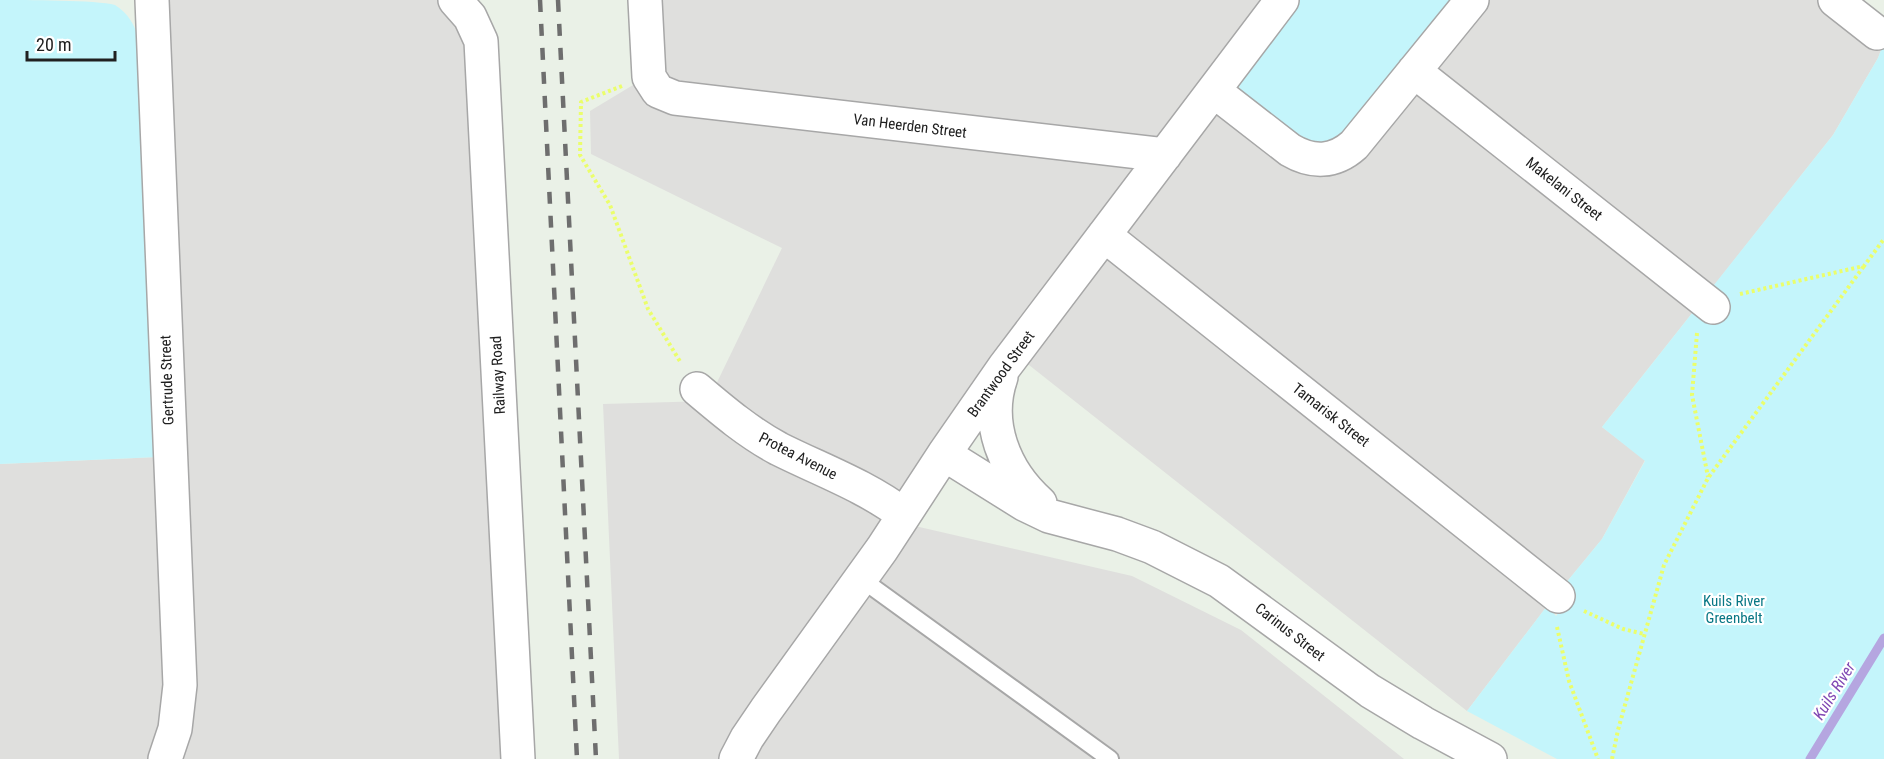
<svg xmlns="http://www.w3.org/2000/svg" width="1884" height="759" viewBox="0 0 1884 759" font-family="'Roboto Condensed',sans-serif">
	<rect width="100%" height="100%" fill="#eaf1e7"/>
	<path fill="#dfdfdd" d="M150,0H469L467,15L516,759H0V464L158,457Z
		M644,0H1284L1214,92L1289,151L1473,0H1858L1884,42L1878,58L1833,135L1602,427L1645,460L1602,539L1547,606L1467,711L1015,354L902,523L1132,576L1241,630L1404,759H619L603,404L708,401L782,248L591,154L590,111L648,76Z"/>
	<path fill="#c4f5fb" d="M0,0C25,0 97,0 115,5C128,13 135,25 138,38L158,457L0,464Z
		M1299,0H1454L1347,133L1333,143H1307L1241,92L1239,86L1241,77Z
		M1884,42V759H1557L1467,711L1547,606L1556,616L1575,592L1565,584L1602,539L1645,461L1602,427L1693,312L1707,323L1723,299L1710,290L1833,135L1878,58Z"/>
	<g fill="none" stroke-linecap="round" stroke-linejoin="round">
		<path stroke="#b5a6e0" stroke-width="9" d="M1810,759L1884,638"/>
		<defs>
			<path id="service" d="M860,578L1110,759"/>
			<path id="minor" d="M152,0L180,685L175,729L165,759
				M455,0L470,17L481,41L518,759
				M645,0L649,77L658,91L675,98L1165,155
				M1835,0L1877,33
				M1414,71L1713,307
				M1214,91L1290,150C1312,163 1334,163 1354,145L1472,0
				M1104,235L1558,596
				M1001,377C985,423 1004,471 1040,503
				M697,389C723,411 749,433 779,449C821,470 866,486 904,515
				M944,454L1024,504L1049,516L1117,534L1152,547L1219,581L1370,691L1423,723L1490,759
				M736,759L747,738L766,710L882,549L944,454L1005,366L1282,0"/>
		</defs>
		<use href="#service" stroke="#a7a7a7" stroke-width="20"/>
		<use href="#minor" stroke="#a7a7a7" stroke-width="36"/>
		<path stroke="#ebfe6b" stroke-width="4" stroke-dasharray="3 3" stroke-linecap="butt" d="M622,86L581,102L580,155L610,205L648,309L681,363
			M1740,294L1864,266L1884,239
			M1697,333L1692,395L1708,477
			M1584,611L1623,629L1644,634
			M1557,627L1569,681L1598,759
			M1612,759L1618,730L1664,565L1708,478L1864,266"/>
		<use href="#service" stroke="#fff" stroke-width="16"/>
		<use href="#minor" stroke="#fff" stroke-width="33"/>
		<path stroke="#6e6e6e" stroke-width="4.5" stroke-dasharray="12 12" stroke-linecap="butt" d="M540,0L577,759
			M558,0L596,759"/>
	</g>
	<g text-anchor="middle" dominant-baseline="central" stroke-width="4.5" stroke-linejoin="round" paint-order="stroke">
		<g font-size="15" fill="#202020" stroke="#fff">
			<text transform="translate(910 126) rotate(7)">Van Heerden Street</text>
			<text transform="translate(1564 189) rotate(38)">Makelani Street</text>
			<text transform="translate(1001 374) rotate(-54)">Brantwood Street</text>
			<text transform="translate(498 375) rotate(-93)">Railway Road</text>
			<text transform="translate(167 380) rotate(-92)">Gertrude Street</text>
			<text transform="translate(1331 415) rotate(38)">Tamarisk Street</text>
			<text transform="translate(798 456) rotate(27)">Protea Avenue</text>
			<text transform="translate(1290 632) rotate(38)">Carinus Street</text>
		</g>
		<g font-size="15" fill="#087785" stroke="#fff">
			<text x="1734" y="601">Kuils River<tspan x="1734" dy="17">Greenbelt</tspan></text>
		</g>
		<g font-size="16" font-style="italic" fill="#8149b4" stroke="#fff">
			<text transform="translate(1834 691) rotate(-58)">Kuils River</text>
		</g>
	</g>
	<path d="M27 51v9h88v-9" fill="none" stroke="#202020" stroke-width="3"/>
	<text x="36" y="51" font-size="18" fill="#202020" stroke="#ffffff" stroke-width="4.5" paint-order="stroke">20 m</text>
</svg>
